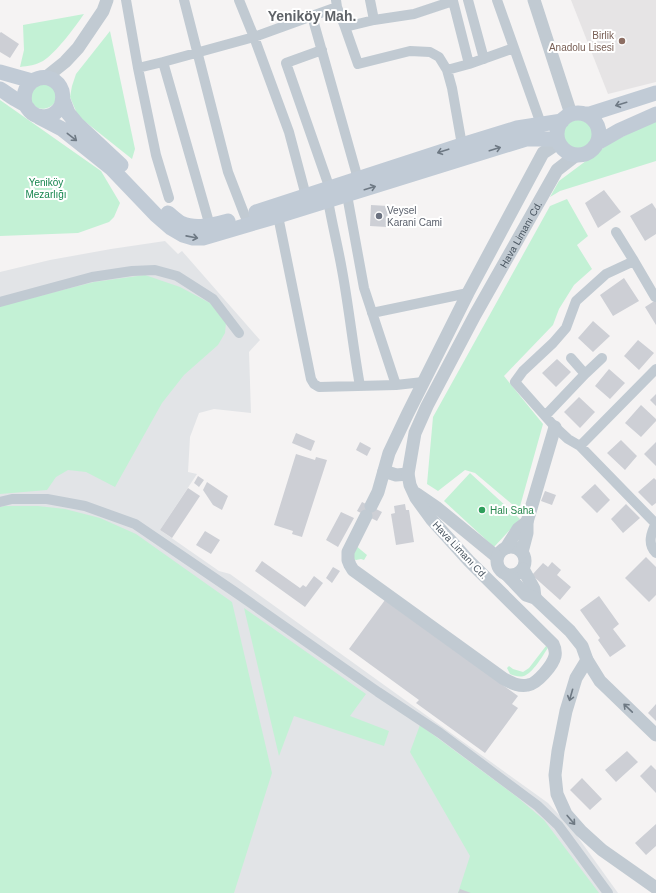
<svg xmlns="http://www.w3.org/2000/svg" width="656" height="893" viewBox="0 0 656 893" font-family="Helvetica,sans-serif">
	<rect width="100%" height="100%" fill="#f5f3f3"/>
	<path fill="#e6e4e5" d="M571,0H656V82L608,94Z"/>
	<path fill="#e2e4e7" d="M165,241L178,254L182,251L260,340L249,352L251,413L214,409L199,413L190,437L188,472L197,474L160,530L219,571L230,574L548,803L572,829L618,893H0V272L50,260L111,249Z"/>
	<path fill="#c3f1d5" d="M84,14C75,27 56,53 43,61C36,65 28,66 20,67L24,50L23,25Z
		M110,31L135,149L132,159L78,116L70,97L72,86L76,74Z
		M44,82L55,89C55,93 57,98 55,102C51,109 38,112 33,104C31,101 31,95 30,91Z
		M0,100L101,171L120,203L114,217L109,222L78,233L0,236Z
		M656,120V161L560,191L550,197L559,181L610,143Z
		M562 136a16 16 0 1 1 32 0a16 16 0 1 1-32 0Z
		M567,199L588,236L577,245L592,269L574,285L559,309L553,325L504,376L543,424L519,510L475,473L465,470L438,491L427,484L433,417L550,206Z
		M145,275L180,287L210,303L226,323L225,333L218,345L184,375L162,403L115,487L86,472L68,470L56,477L47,490L0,494V306L94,282Z
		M470,473L520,519L494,547L444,501Z
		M5,506H38L65,509L100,518L136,534L232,602L272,773L234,893H0V507Z
		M355,545L367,555L364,560L361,559L356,560L353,559Z
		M244,608L366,694L350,716L389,731L384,746L294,716L279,756Z
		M546,646H549C544,654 534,671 526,675C521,678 515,676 510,674L507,668L509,666L513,669L523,672L529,668Z
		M420,725L517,797L544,820L599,893H458L470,856L410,752Z"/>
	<path fill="#cdcfd5" d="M1,32L19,44L10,58L0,52V33Z
		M604,190L621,212L598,228L585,203Z
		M652,203L656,209V234L645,241L630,216Z
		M371,205L388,206L387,227L370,226Z
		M624,278L639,301L613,316L600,295Z
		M656,300V325L645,307Z
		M593,321L610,336L593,352L578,338Z
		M638,340L654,353L639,370L624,356Z
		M557,359L571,372L556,387L542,373Z
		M609,369L625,383L610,399L595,386Z
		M656,394V406L650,400Z
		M579,397L595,412L580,428L564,412Z
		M641,405L656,419V421L641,437L625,423Z
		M296,433L315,441L311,451L292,443Z
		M621,440L637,456L625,470L607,453Z
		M360,442L371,448L367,456L356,450Z
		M656,442V466L644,454Z
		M296,454L315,460L316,457L327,460L302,537L292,534L293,531L274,525Z
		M198,476L204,480L199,487L194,483Z
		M654,478L656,480V503L652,506L638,492Z
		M207,482L228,496L222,510L213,505L203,490Z
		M595,484L610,500L597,513L581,497Z
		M188,488L200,496L172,538L160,530Z
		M545,491L556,495L552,505L541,501Z
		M362,502L382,512L377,521L357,511Z
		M405,504L406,510H409L414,542L396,545L391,514L395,513L394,506Z
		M626,504L640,518L623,533L611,519Z
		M341,512L354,518L338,547L326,540Z
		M205,531L220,540L211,554L196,545Z
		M646,557L656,567V595L649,602L625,578Z
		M262,561L300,588L303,585L306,587L314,576L323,583L305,607L255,571Z
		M552,562L561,570L557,575L571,587L560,600L532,575L543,563L548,567Z
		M333,567L340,571L332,583L326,578Z
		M599,596L619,624L613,629L626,646L610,657L598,640L600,638L580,610Z
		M385,600L518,696L512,704L518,708L485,753L416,703L419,700L349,649Z
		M656,704V721L648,713Z
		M627,751L638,762L616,782L605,770Z
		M651,765L656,770V793L640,776Z
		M582,778L602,799L590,810L570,790Z
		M656,824V846L646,855L635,843Z
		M460,889L471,893H458Z"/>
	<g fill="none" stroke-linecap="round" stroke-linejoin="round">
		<path stroke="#c1cad2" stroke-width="10" d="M126,0L138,68L156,155L169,198
			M184,0L228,172L245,216
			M370,0L374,20L414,14L453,1L469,64L514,48L541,124
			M468,0L484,59
			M497,0L514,48
			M337,7L345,27
			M312,16L337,7L336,0
			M374,20L345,27L358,64L410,51L430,52L439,57L447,70L452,88L462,145
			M322,50L286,63L330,189
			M163,62L210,226
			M138,68L163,62L254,37L239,0
			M447,70L469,64
			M347,195L364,288L396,385
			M306,196L289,132L254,37L312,16L358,179
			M328,200C332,224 338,247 342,270C349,308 353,347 360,386
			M278,216L311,379L314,384L319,387L396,385L423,382
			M616,232L634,261
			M655,297L634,261L606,274L576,301L566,328L553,343L523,371L515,382L555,427L568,439L580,446L656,524
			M0,302L92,277L132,271L155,270L177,276L213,299L239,333
			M372,313L468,293
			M571,358L585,374
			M546,415L585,374L602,358
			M580,446L656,369
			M0,502L12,499H47L85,506L135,524L235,592L378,692L440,733L538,806L558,825L608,893
			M656,523C651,533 647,544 656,553"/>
		<g stroke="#c1cad2" stroke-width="13">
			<path d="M534,0L571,114"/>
			<path d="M45,78L65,62L78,48L103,11L107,0"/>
			<path d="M384,471L396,475L408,474"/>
			<path d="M417,494L436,507L497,557"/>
			<path d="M371,506L378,492L389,453L407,415L468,293L543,153L558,143"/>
			<path id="s1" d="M366,516L348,552V560L350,565L353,570L504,679C512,683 519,687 528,685C537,684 553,665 555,656C556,651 555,648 553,644L469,561L432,520L416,498L410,485L408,474L415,433L427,406L475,315L557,170L575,156"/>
			<circle cx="511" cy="561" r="14"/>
			<path d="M506,548L518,529L527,522"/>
			<path d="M522,552L527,533V522L555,427"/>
			<path d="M523,569L534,589L535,598"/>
			<path d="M507,575L526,595L535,598L570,631L582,646L587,660L600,681L656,735"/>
			<path d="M587,660L576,678L566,711L558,751L555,775L557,794L566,814L581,831L602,850L656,888"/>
		</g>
		<path stroke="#c1cbd6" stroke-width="15" d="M0,72L32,81
			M0,89C5,92 10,96 15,99C18,101 21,102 24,104C27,106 28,110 32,113C41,120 55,117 61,106C63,101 63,96 62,91C54,68 19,76 25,104
			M63,100L68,113L77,124L121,165
			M557 134a21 21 0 1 1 42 0a21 21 0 1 1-42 0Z
			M585,114H590L656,93
			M39,117L62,129L86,148L112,169L156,215L171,228L183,235L193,238H203L278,216L526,139H557
			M599,142L620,130L656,114
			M256,212L462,145L517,128L562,121
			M168,213C172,216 177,221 181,223C196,230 213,225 228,221"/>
	</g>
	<defs><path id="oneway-shaft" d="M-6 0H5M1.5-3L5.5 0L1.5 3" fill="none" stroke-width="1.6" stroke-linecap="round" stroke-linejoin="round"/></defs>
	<g stroke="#6e7984">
		<use href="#oneway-shaft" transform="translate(621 104) rotate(163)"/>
		<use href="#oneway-shaft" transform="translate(72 137) rotate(38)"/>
		<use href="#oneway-shaft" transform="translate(495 149) rotate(-17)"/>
		<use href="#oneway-shaft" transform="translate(443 151) rotate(162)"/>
		<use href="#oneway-shaft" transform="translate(370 188) rotate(-17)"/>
		<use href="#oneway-shaft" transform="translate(192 237) rotate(11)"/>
	</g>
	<g stroke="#6e7983">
		<use href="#oneway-shaft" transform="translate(571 695) rotate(106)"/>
		<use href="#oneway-shaft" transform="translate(628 708) rotate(-136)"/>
		<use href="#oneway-shaft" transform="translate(571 820) rotate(50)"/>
	</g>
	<circle fill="#8d6e63" stroke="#fff" stroke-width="1.5" cx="622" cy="41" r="4"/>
	<circle fill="#6b7280" stroke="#fff" stroke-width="1.5" cx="379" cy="216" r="4"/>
	<circle fill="#2e9e5b" stroke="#fff" stroke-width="1.5" cx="482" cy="510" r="4"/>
	<g text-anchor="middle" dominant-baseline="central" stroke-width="4" stroke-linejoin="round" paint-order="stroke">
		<g font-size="10" fill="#785e54" stroke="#fff" text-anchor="end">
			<text x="614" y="35">Birlik<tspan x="614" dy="12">Anadolu Lisesi</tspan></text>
		</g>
		<g font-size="10" fill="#17864f" stroke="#fff">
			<text x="46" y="182">Yeniköy<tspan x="46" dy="12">Mezarlığı</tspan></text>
		</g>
		<g font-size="10" fill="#5b616d" stroke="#fff" text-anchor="start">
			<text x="387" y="210">Veysel<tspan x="387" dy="12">Karani Cami</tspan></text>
		</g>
		<g font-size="10" fill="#4a5661" stroke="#fff">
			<text stroke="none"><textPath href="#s1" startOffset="817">Hava Limanı Cd.</textPath></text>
			<text transform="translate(460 550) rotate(47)">Hava Limanı Cd.</text>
		</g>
		<g font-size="10" fill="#27864d" stroke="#fff" text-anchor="start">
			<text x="490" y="510">Halı Saha</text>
		</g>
		<g font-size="14" font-weight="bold" fill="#5f6368" stroke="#fff">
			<text x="312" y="16">Yeniköy Mah.</text>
		</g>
	</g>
</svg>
